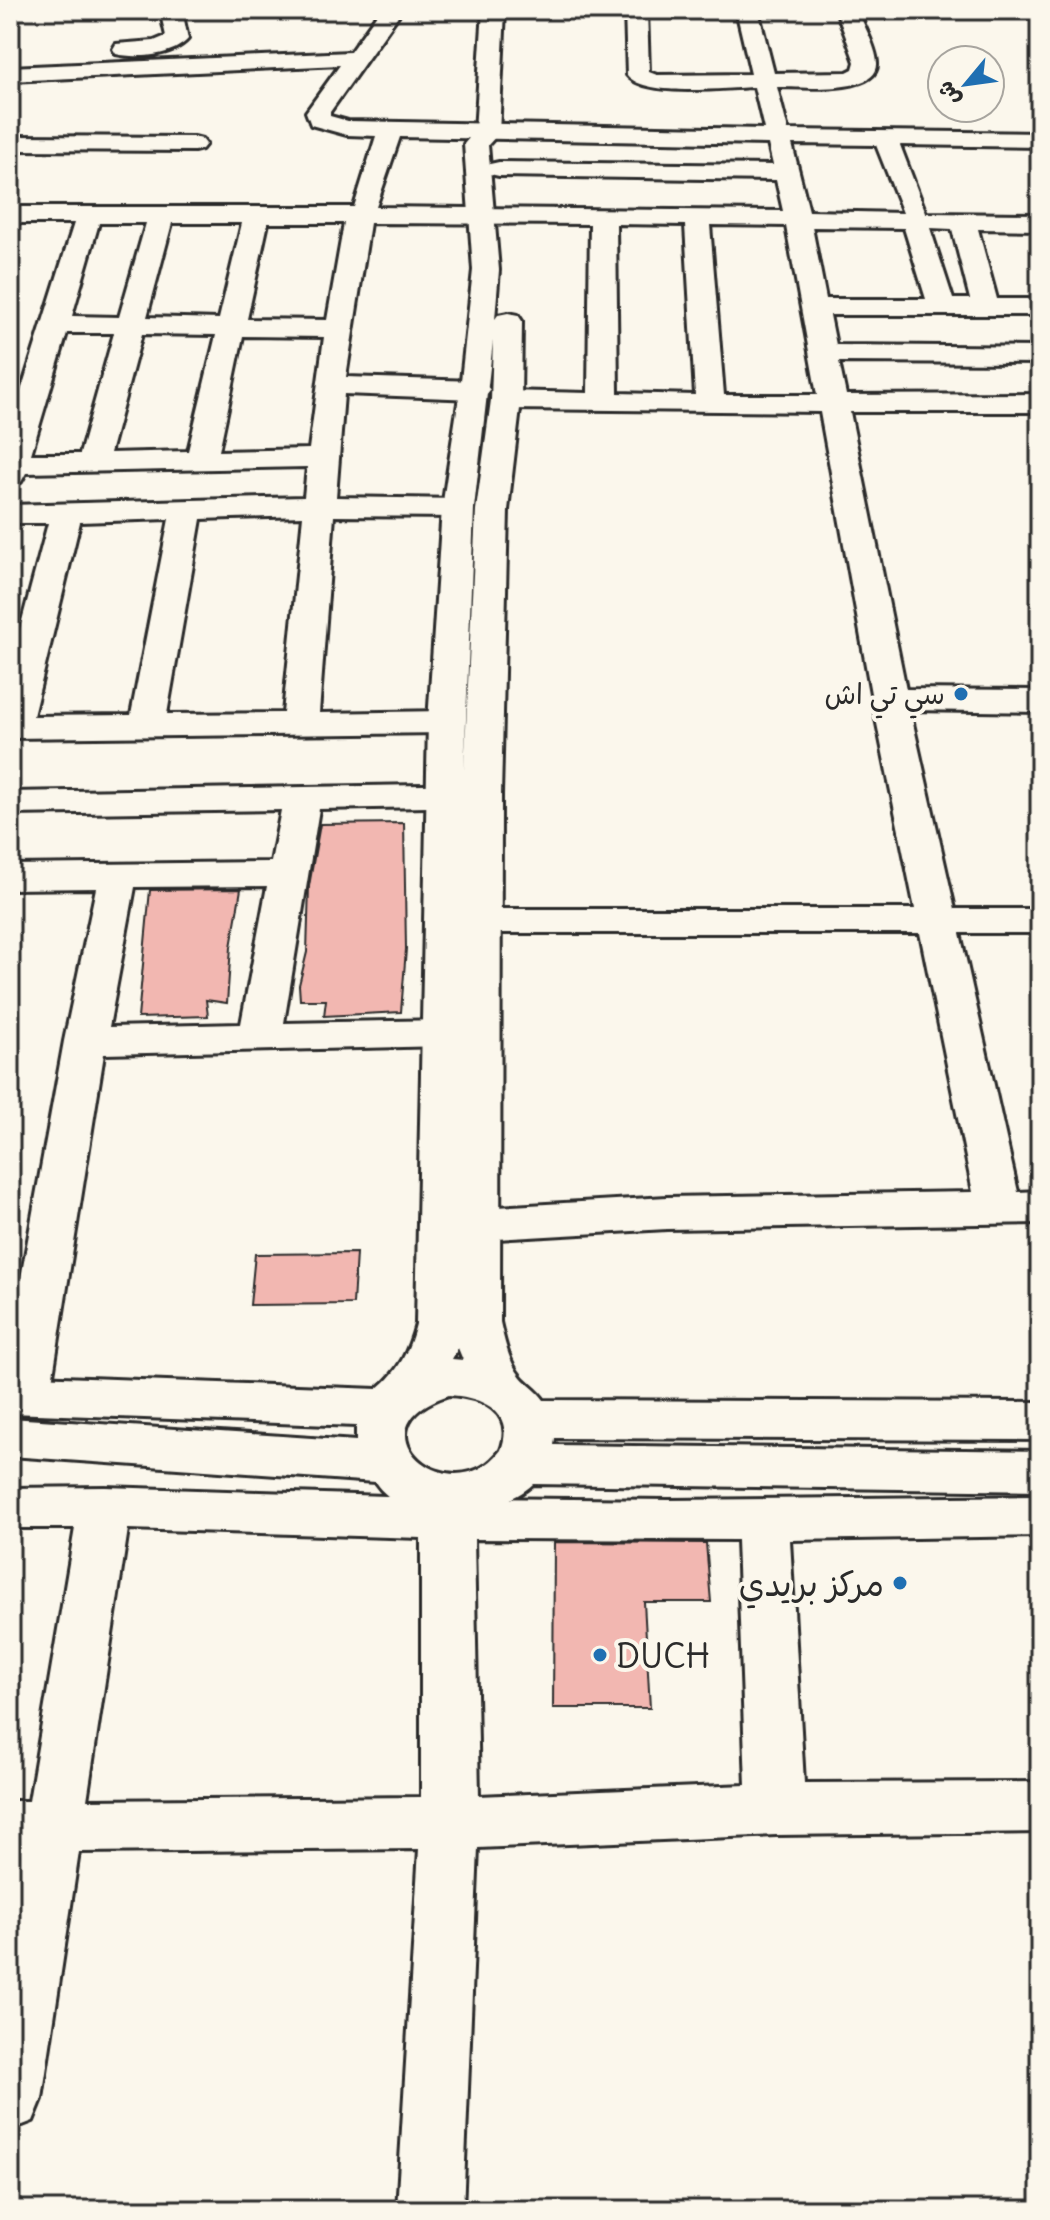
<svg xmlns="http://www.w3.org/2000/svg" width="1050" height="2220" viewBox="0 0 1050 2220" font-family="Delius,'Playpen Sans Arabic',sans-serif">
	<rect width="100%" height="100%" fill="#fbf7ec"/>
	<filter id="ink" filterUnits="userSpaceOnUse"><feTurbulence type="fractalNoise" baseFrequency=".0125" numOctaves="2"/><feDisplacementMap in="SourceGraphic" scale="16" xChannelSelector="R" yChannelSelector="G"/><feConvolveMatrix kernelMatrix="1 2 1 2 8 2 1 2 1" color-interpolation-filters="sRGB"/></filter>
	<g filter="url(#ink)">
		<path fill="#f2b7b1" stroke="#2b2b2b" stroke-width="2" d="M404,823L406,949L401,1012L324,1016L326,1000H300L299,985L307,952L309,886L320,824Z
			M241,889L231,947L227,1003L206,1000L208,1016L138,1018L150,890Z
			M356,1253L353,1304L250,1305L255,1254Z
			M554,1542L706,1543L711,1602H644L650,1708H553Z"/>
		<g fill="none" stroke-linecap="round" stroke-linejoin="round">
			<defs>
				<path id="minor" d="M160,10H182L188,39C173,56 137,59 116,54L113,49L116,44L154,41L166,36Z
					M380,10H402L330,112V116L348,121L764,129L754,87C725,88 645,98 627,75L625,10H647L649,72L657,75L751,74L736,10H758L774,73L847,72L853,69L855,62L836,10H858C863,25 876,46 877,63C879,95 798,87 777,87L788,130L1040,133V147L900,145L926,213L1040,214V230L978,229L997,299H1040V315H830L836,345L1040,347V363L839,362L846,395L1040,394V412H850L906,689L1040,690V712L910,710L955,909H1040V933H960L1018,1192L1040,1191V1223L667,1229L479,1240L463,1235L456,1224L463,1213L479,1208L667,1197L973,1192L920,933H482L468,930L462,921L468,912L482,909H915L872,699L820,412L506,409L496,406L491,400L496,394L506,391L588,393L590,224L370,223L346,377L475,381L485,384L490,390L485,396L475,399L344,394L336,497L458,499L469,501L474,508L469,515L458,517L334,516L319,713L446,711L459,714L464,722L459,730L446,733L10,738V666L48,523H10V505L304,497L307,467L26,473L21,482L10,484V426L74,223H10V207H354L376,136L347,135L311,125L306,112L340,65L10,81V67L350,52ZM400,137L768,144L773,165L499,162L490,164L487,169L490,174L499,176L776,180L783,211L376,207ZM792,144L876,145L903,213L809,211ZM99,223H146L119,317L72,316ZM172,223H242L219,319L147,317ZM268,223H344L327,320L247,319ZM616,224L685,225L695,395L618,393ZM710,225L786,226L817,395H724ZM812,227L904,228L926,299H826ZM930,228L952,229L970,299H953ZM67,333H114L80,454H31ZM142,334L216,335L188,451L110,453ZM243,336L324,337L309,449L219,451ZM303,516L283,713L167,714L201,519ZM169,519L131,715L33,716L80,522Z
					M10,136L194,137L202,139L206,144L202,149L194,151L10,150Z
					M482,784L495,787L501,795L495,803L482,806L319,809L284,1023L445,1020L460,1024L466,1033L460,1042L445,1046L104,1054L50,1394L43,1407L25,1413L10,1408V1339L64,1041L96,888L10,889V865L271,862L281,810L10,814V792ZM267,886L241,1024L109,1027L135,887Z
					M443,1474L461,1480L470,1498L669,1500L1040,1496V1536L790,1540L804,1783L1040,1782V1832L776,1835L478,1848L463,2210H397L419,1849L79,1852L42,2099L33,2121L10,2130V1910L20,1853H10V1801H29L75,1528H10V1488L105,1487L417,1497L425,1480ZM128,1529L421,1538V1797L87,1800ZM474,1539L737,1540L746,1785L479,1796Z"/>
				<path id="major" d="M483,10H505L499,133L488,145L499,270L495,319L498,315L508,313L518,315L522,321L521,400L508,510L501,795L500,1322C504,1340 509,1363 521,1377C528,1385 537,1390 544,1400L1040,1402V1440L555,1438L554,1445L1040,1451V1491L533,1484C497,1517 406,1529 375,1482L10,1456V1418L356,1441V1426L10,1413V1375L377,1389C399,1371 409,1351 416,1324L428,722L442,508L460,390L473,270L464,144L475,131ZM493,341L491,400L476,510L464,772L474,508ZM458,1348L463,1360L452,1359ZM449,1395C481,1397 516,1411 501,1450C452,1516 347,1428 449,1395Z"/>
			</defs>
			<use href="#minor" stroke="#2b2b2b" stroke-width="6"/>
			<use href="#major" stroke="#2b2b2b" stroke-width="6"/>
			<use href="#minor" fill="#fbf7ec" fill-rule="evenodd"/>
			<use href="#major" fill="#fbf7ec" fill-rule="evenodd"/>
		</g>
	</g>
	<g fill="#1f6fb2" stroke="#fbf7ec" stroke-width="3">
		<circle cx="961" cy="694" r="8"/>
		<circle cx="900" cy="1583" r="8"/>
		<circle cx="600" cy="1655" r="8"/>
	</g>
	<g text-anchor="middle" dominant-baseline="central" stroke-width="8" stroke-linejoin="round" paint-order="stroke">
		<g font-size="28" fill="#2b2b2b" stroke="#fbf7ec" text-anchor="end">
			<text x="945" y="694">سي تي اش</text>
		</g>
		<g font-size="34" fill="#2b2b2b" stroke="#fbf7ec" text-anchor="end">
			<text x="884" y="1583">مركز بريدي</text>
			<text x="616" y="1655" text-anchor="start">DUCH</text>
		</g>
	</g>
	<rect width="1050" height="2220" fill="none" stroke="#fbf7ec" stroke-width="40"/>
	<rect x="20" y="20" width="1010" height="2180" fill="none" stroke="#2b2b2b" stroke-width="3" filter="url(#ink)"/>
	<g transform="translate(966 84) rotate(241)"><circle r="38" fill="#fbf7ec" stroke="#a8a59f" stroke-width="2"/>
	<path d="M0-6L14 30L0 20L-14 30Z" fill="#1f6fb2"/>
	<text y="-12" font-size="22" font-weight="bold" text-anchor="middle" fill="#2b2b2b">ش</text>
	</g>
</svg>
